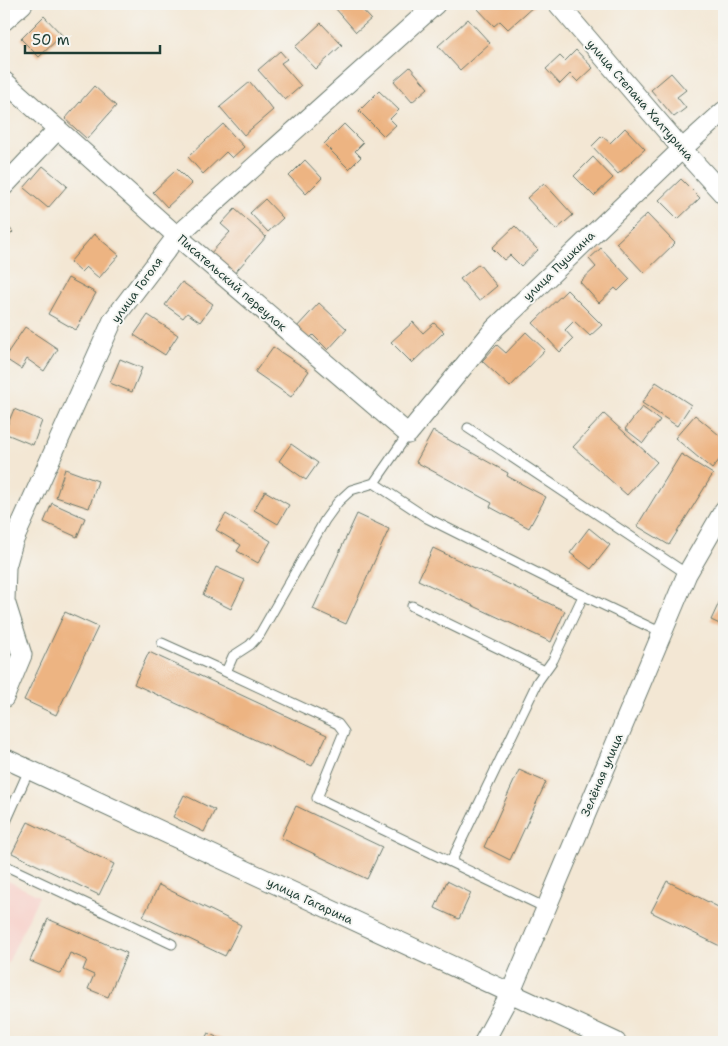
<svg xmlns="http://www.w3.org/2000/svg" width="728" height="1046" viewBox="0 0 728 1046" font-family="'Shantell Sans',sans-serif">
	<rect width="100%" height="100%" fill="#f6f6f2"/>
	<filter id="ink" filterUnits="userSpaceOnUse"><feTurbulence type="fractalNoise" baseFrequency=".02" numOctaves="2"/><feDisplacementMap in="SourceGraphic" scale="10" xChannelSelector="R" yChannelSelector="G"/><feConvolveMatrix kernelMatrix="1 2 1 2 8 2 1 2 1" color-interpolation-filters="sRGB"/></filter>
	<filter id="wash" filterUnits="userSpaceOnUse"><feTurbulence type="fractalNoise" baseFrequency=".0096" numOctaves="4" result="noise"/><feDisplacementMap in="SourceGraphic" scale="20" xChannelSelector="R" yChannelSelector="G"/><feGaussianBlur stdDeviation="1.12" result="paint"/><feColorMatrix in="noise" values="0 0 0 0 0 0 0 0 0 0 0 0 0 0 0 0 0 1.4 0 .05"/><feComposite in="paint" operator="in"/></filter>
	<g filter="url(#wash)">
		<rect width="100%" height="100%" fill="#f3e7d4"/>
		<path fill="#f7d0c9" d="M4,879L39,896L4,971Z"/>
		<g id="blocks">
			<path fill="#edb482" d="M339,4H357L371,19L356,32L335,8Z
				M482,4H531L534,6L508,29L500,21L494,26L477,8Z
				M44,16L62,35L39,57L21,39Z
				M468,19L490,43L460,70L438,46Z
				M321,23L342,45L316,69L295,47Z
				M576,50L593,68L578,82L570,74L560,84L546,69L560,56L565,61Z
				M280,51L287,59L281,63L301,86L285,100L258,70Z
				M410,67L428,88L412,102L394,81Z
				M671,73L686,90L677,97L686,108L674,117L651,90Z
				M250,82L273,110L244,135L220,107Z
				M94,86L116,106L87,139L65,119Z
				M379,91L399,110L390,119L396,125L384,136L359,111Z
				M223,124L244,147L232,158L226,152L203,174L188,157Z
				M344,124L363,143L355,151L361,157L349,169L324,144Z
				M625,128L645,149L618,174L592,146L602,136L610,143Z
				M593,157L613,178L594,196L574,176Z
				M305,160L322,178L306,194L289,176Z
				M43,166L67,186L48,208L24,188Z
				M177,169L192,184L167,207L153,192Z
				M681,179L700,198L678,219L659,200Z
				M544,183L573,215L556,230L527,198Z
				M265,199L283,218L268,232L250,213Z
				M235,209L266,237L232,276L209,255L230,232L221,224Z
				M647,214L675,243L644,273L616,243Z
				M4,222L13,232L4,241Z
				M515,226L538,250L521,266L510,255L504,260L492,248Z
				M94,234L119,255L99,278L86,267L81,272L70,262Z
				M601,248L630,279L618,291L615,288L599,303L580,282L596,267L589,259Z
				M479,264L497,286L479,301L460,279Z
				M68,278L96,293L76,330L48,314Z
				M182,282L213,304L200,322L187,313L183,318L165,305Z
				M567,290L602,325L590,336L574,321L565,330L573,339L560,352L533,323Z
				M319,303L347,329L328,350L313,335L309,339L296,328Z
				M148,315L178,335L165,355L134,335Z
				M413,322L423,333L434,323L444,332L412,363L391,342Z
				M25,327L58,349L44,371L27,359L21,369L4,358Z
				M526,332L545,350L510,387L482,361L497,345L506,353Z
				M273,347L309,371L291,397L255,372Z
				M120,359L142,368L132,392L110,383Z
				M656,382L691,405L677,426L642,403Z
				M642,407L660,420L643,443L625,429Z
				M14,409L42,421L33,445L4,433Z
				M604,414L657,462L627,495L573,447Z
				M695,415L724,439V454L712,469L675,438Z
				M433,431L508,473L507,476L546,497L529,528L490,507L492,503L416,462Z
				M291,444L318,463L306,480L279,461Z
				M681,454L713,474L669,545L637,526Z
				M65,469L98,481L89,508L56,497Z
				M265,491L289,505L278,524L254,510Z
				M52,503L85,518L77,537L44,522Z
				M226,514L271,541L258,563L237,551L241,545L216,530Z
				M357,514L389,529L346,624L313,609Z
				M589,528L610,545L591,569L570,553Z
				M433,548L565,611L551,642L418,580Z
				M216,567L245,580L231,609L203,595Z
				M724,592V626L711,620Z
				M65,612L98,627L56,715L24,700Z
				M149,652L327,735L312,766L134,684Z
				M519,770L546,782L510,860L484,847Z
				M184,795L215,810L204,832L173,817Z
				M296,806L382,847L367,879L281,838Z
				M28,822L114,864L99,895L12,853Z
				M447,881L471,893L459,919L435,908Z
				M667,881L724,910V948L651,912Z
				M159,885L241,925L225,956L143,917Z
				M48,919L127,953L108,997L88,989L94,975L83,970L87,960L70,953L61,974L30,961Z
				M208,1033L227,1042H203Z"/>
		</g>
	</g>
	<g filter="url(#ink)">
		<use href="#blocks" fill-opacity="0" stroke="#69786c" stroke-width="1"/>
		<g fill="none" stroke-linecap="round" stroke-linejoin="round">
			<defs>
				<path id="service" d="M468,428L687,574
					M408,434L374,483L351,490L338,502L325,520L260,634L250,645L233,656L226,672L338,724L344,732L317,798L546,908
					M374,483L427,518L555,582L662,633
					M412,606L545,671
					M162,643L226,672
					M4,826L29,770
					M451,862L538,681L553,660L583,596
					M4,865L172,944"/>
				<path id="minor" d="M558,4L682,149L724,195
					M4,21L23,4
					M4,81L177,236L408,434L495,328L682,149L724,111
					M4,186L58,129
					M4,698L22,655L5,601L6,567L13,542L113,320L177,236L436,4
					M4,758L616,1042
					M484,1042L510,994L687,574L724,510"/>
			</defs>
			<use href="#service" stroke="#69786c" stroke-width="11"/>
			<use href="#minor" stroke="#69786c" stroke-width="21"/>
			<use href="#service" stroke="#fff" stroke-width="9"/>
			<use href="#minor" stroke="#fff" stroke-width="19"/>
		</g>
	</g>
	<g text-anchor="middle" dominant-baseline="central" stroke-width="4" stroke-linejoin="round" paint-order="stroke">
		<g font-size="12" fill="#1f3d34" stroke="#f6f6f2">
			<text transform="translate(640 100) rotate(49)">улица Степана Халтурина</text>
			<text transform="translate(559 266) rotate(-44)">улица Пушкина</text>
			<text transform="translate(232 283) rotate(41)">Писательский переулок</text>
			<text transform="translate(137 290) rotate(-54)">улица Гоголя</text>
			<text transform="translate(602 775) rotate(-67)">Зелёная улица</text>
			<text transform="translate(310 901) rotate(25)">улица Гагарина</text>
		</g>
	</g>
	<rect width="728" height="1046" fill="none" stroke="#f6f6f2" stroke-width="20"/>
	<path d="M25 45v8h135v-8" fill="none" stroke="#1f3d34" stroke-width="2.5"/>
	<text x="32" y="45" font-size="15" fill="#1f3d34" stroke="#f6f6f2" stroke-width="4" paint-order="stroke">50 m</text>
</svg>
